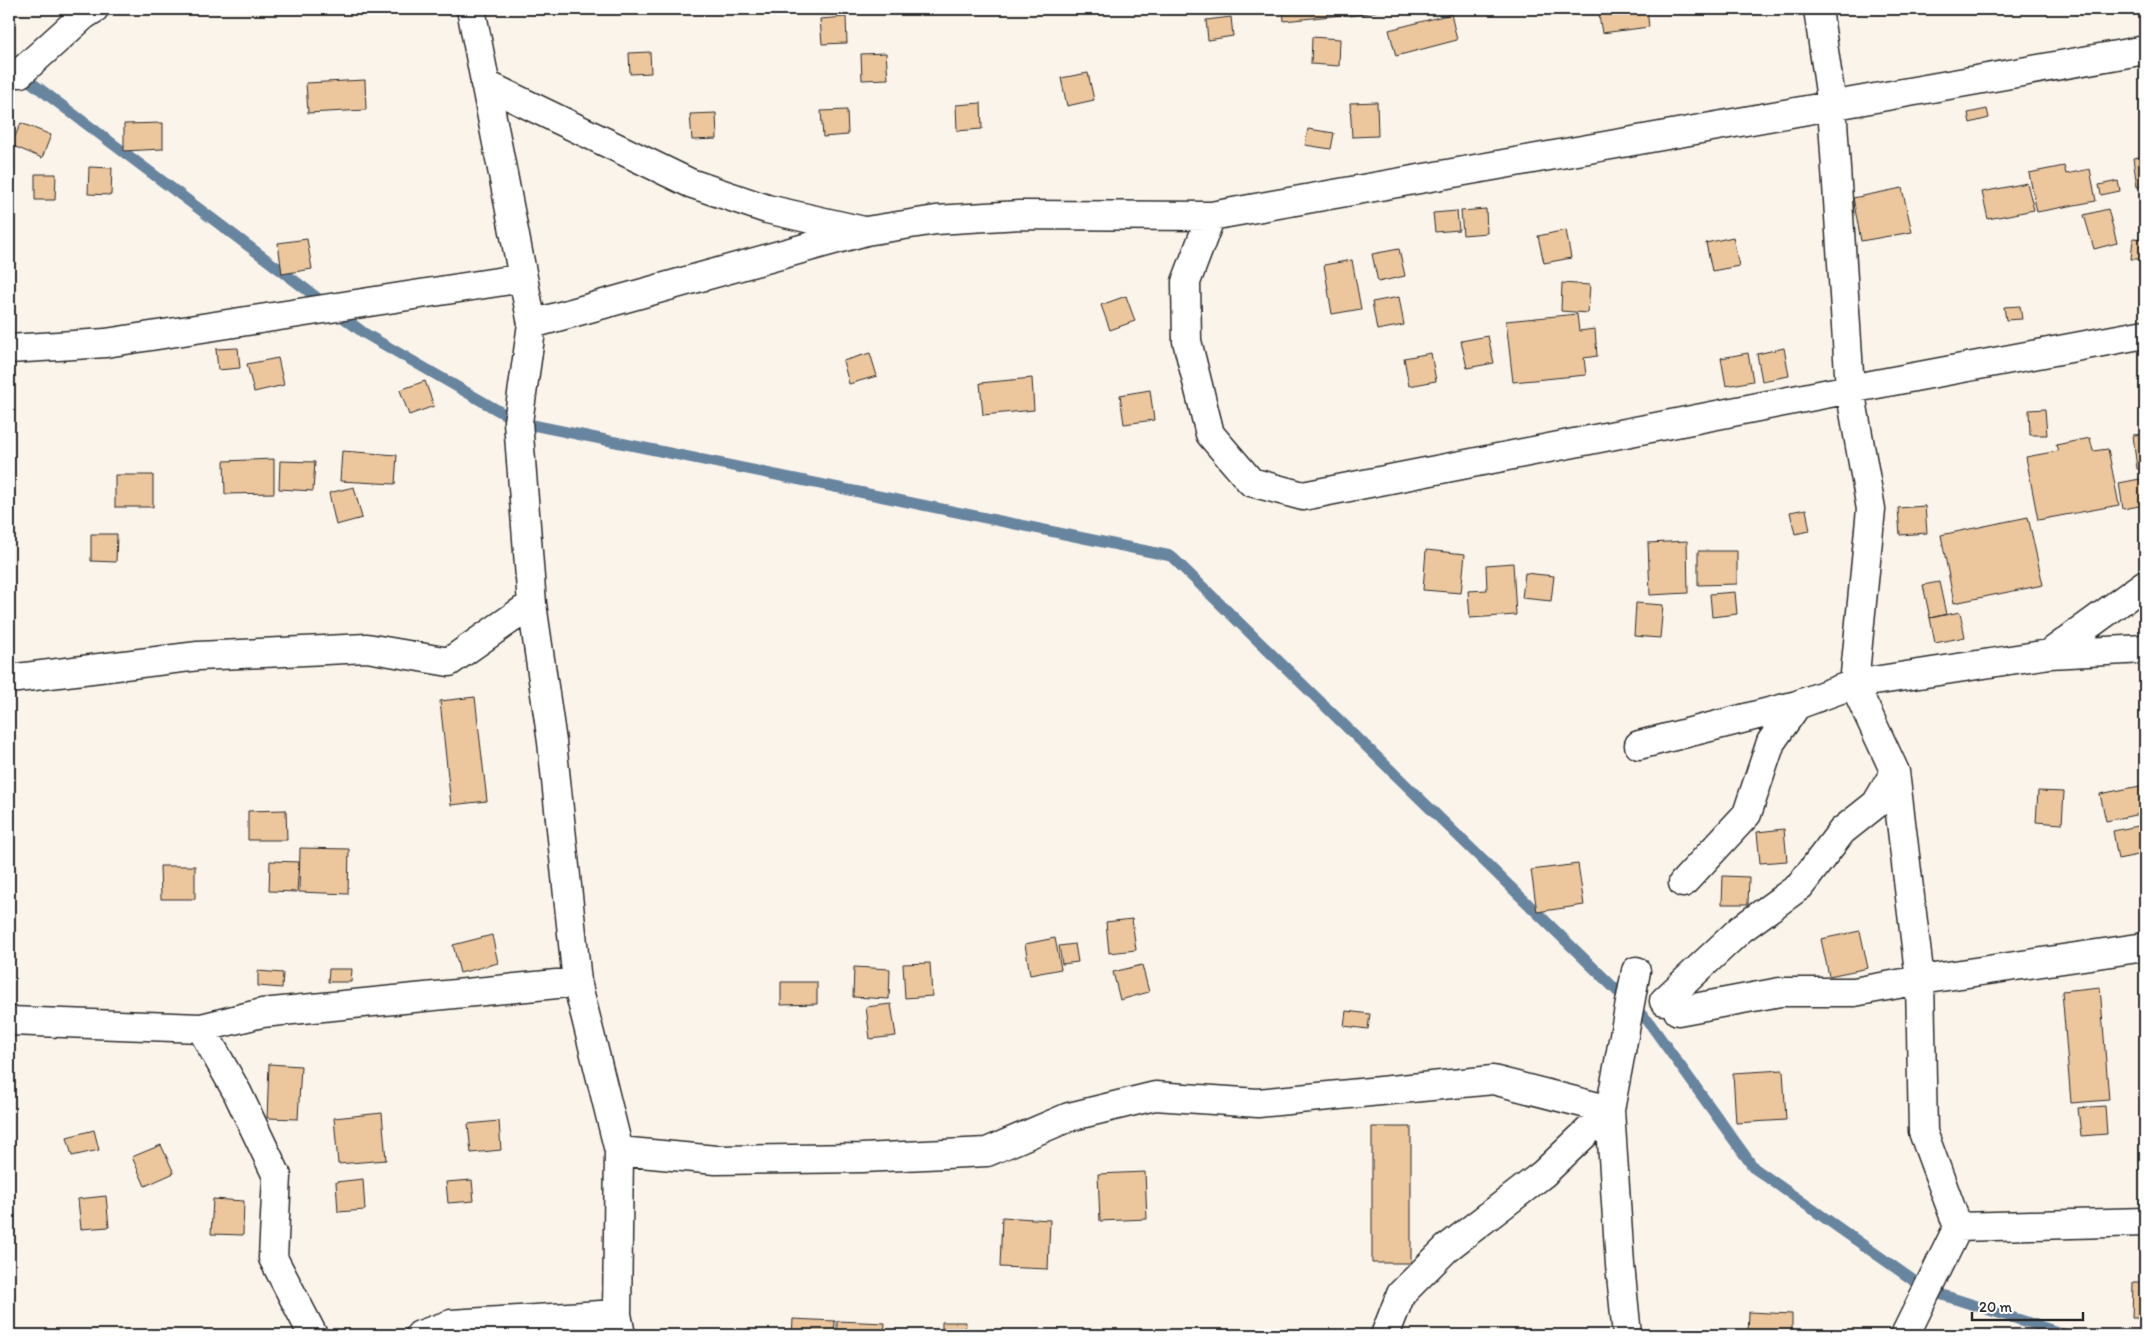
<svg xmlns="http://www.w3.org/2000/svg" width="2154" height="1344" viewBox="0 0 2154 1344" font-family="Itim,sans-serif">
	<rect width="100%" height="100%" fill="#fbf4eb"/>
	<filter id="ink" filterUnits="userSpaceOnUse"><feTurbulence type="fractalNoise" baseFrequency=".02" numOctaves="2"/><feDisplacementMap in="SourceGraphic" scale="10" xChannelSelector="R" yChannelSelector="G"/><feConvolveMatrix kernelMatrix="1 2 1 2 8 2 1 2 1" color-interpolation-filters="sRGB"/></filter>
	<g filter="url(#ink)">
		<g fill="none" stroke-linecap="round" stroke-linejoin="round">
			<path stroke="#68859f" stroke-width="11" d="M20,74L364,333L518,422L1171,556L1648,1021L1754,1168L1927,1290L2067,1335"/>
		</g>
		<path fill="#ecc69c" stroke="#2b2b2b" d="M1283,9H1341V15L1284,21Z
			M1349,9H1377V11L1350,16Z
			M1598,9H1647L1649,27L1602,33Z
			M1451,14L1457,40L1396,56L1389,30Z
			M846,17L847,43L822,44L820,19Z
			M1231,17L1233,36L1208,40L1206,20Z
			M1312,37L1340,39L1339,66L1311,64Z
			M650,52L651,73L630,74L629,53Z
			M886,53L888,79L862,80L861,54Z
			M1088,73L1094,100L1067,106L1061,78Z
			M365,80L366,110L308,113L306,83Z
			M1377,102L1378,136L1352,137L1350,103Z
			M981,103L982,129L957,131L956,105Z
			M1987,109L1989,118L1970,123L1968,113Z
			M847,110L848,135L823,137L821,111Z
			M716,113L717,139L692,140L690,114Z
			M21,123L51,135L42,158L11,145Z
			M163,123V149L124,151V124Z
			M1308,129L1334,133L1331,149L1305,145Z
			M2145,156V186L2137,187L2133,158Z
			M2064,166L2066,174L2090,169L2096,201L2037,212L2029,173Z
			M89,167L112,168L111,195L88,194Z
			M35,174H56L55,200H35Z
			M2118,181L2120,191L2101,195L2099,185Z
			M2027,183L2034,210L1988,219L1982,192Z
			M1902,188L1912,232L1861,241L1853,198Z
			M1486,209L1487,233L1463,235L1461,211Z
			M2108,209L2117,243L2094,249L2084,215Z
			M1457,211L1459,230L1435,232L1433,213Z
			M1566,230L1571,258L1544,263L1538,236Z
			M1733,237L1739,266L1712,271L1706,243Z
			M2133,238L2145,239V259H2131Z
			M307,239L312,269L282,274L278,243Z
			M1399,249L1405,276L1378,282L1372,254Z
			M1352,260L1361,309L1332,314L1324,265Z
			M1562,283L1590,285L1588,313L1561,311Z
			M1126,296L1135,321L1110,330L1101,305Z
			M1399,297L1404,325L1377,330L1372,302Z
			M2020,306L2022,319L2006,320L2004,307Z
			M1577,314L1579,331L1595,329L1597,356L1584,358L1586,375L1513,382L1506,321Z
			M1488,336L1494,363L1467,368L1461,341Z
			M238,348L240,368L218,370L216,349Z
			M1784,348L1789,376L1762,381L1757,354Z
			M870,353L877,376L849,384L843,361Z
			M1431,353L1436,381L1409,386L1404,358Z
			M1748,353L1753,381L1726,386L1721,358Z
			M278,358L284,385L254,392L247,364Z
			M1032,378L1034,410L983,415L980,383Z
			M425,381L434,406L409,415L400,390Z
			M1150,390L1154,420L1124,424L1120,395Z
			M2045,409L2047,435H2030L2029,410Z
			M2145,434V468L2137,469L2133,435Z
			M2090,438L2093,451L2108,449L2119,505L2038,520L2026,457L2058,451L2056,445Z
			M342,451L397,455L395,484L340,481Z
			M274,459V493L225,494L224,461Z
			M280,461L315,462L313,491L279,489Z
			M115,475H153V507H115Z
			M2145,478V505L2123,509L2119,483Z
			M354,487L362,518L336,525L329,493Z
			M1925,506L1927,533L1900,535L1898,508Z
			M1806,509L1810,531L1795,534L1790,512Z
			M2028,517L2043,585L1954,603L1941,535Z
			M91,534H117L116,562L91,561Z
			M1687,541L1688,593L1650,595L1648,543Z
			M1426,550L1465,554L1461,593L1423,590Z
			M1698,551H1737V584L1698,585Z
			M1513,563L1516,615L1470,618L1468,591L1487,590L1486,565Z
			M1525,573L1554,576L1551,601L1522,598Z
			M1939,582L1946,614L1930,618L1923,585Z
			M1735,592L1737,614L1712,617L1710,594Z
			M1636,603L1663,605L1660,638L1634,636Z
			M1960,612L1965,637L1935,643L1930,618Z
			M475,697L487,801L451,805L440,701Z
			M2145,785V813L2106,821L2100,794Z
			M2038,791L2064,792L2062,824L2036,822Z
			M286,810L287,840H248V811Z
			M2138,826L2143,854L2118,859L2113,831Z
			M1784,829L1787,861L1760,863L1757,832Z
			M300,848L349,849L348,894L299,892Z
			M270,861L299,862L297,892L269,891Z
			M1578,864L1584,905L1537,912L1531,870Z
			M160,866H195V899H161Z
			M1723,876L1749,877L1748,904H1722Z
			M1132,919L1136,950L1109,953L1106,922Z
			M1860,931L1868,968L1829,976L1821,939Z
			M492,935L498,963L460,973L453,945Z
			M1055,938L1061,969L1030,975L1025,944Z
			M1075,944L1078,962L1062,964L1059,946Z
			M930,963L932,996L905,998L903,964Z
			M1142,965L1149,992L1120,1000L1113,972Z
			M854,967L890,969L889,999L853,997Z
			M329,969H352L351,982H328Z
			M258,971L283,973L282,988L258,986Z
			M781,982H817V1004L781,1005Z
			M2100,987L2109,1100L2071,1103L2062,991Z
			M891,1004L896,1036L870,1039L866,1007Z
			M1346,1011L1370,1014L1368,1029L1344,1026Z
			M269,1064L301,1066L298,1119L267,1118Z
			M1783,1070L1786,1120L1736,1123L1733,1073Z
			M2105,1106L2107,1134L2081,1136L2078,1108Z
			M382,1113L386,1160L338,1164L334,1118Z
			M499,1121L501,1150L471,1153L468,1124Z
			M1372,1127H1411V1263H1372Z
			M94,1130L99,1150L72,1156L67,1137Z
			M161,1145L174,1173L145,1186L132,1157Z
			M1145,1172L1147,1219L1100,1221L1098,1174Z
			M363,1179L365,1210L338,1212L336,1182Z
			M472,1180L474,1201L448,1203L446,1182Z
			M106,1196L109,1227L81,1229L78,1199Z
			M213,1199L244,1201L243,1235L211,1234Z
			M1002,1217L1050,1220L1048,1269L1000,1267Z
			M2133,1282H2145V1318H2132Z
			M1749,1312L1792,1314V1335H1748Z
			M793,1319L835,1321L834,1335H792Z
			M837,1321L885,1323L884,1335H837Z
			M942,1322H966L965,1335H942Z"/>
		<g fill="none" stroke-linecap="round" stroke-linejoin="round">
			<defs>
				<path id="minor" d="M471,9L532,324L518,422L532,604L552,742L577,982L619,1151L617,1314L621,1335
					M1818,9L1832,106L1850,389L1871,509L1854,684L1895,772L1920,980L1923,1132L1958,1227L1905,1335
					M9,72L20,73L83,16L94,9
					M485,84L690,183L767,209L864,231
					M1211,216L1186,282L1187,341L1210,434L1251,482L1303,496L1850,389L2145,334
					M532,324L866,231L936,220L1020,215L1211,216L2145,50
					M9,349L106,343L523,278
					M2049,654L2145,584
					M9,679L198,656L367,648L449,662L532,604
					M1639,745L1797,705L1854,684L2049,654L2145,649
					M1683,883L1747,814L1771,742L1797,705
					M1664,1001L1741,929L1800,886L1842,831L1876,804L1895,772
					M1678,1011L1780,992H1854L1920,980L2145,947
					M9,1021L201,1028L262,1013L577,982
					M201,1028L237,1092L277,1176L273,1258L313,1335
					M619,1151L716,1160L862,1158L987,1152L1069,1117L1155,1096L1258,1103L1493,1080L1610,1110
					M1958,1227L2145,1222
					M420,1335L451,1324L617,1314
					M1385,1335L1401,1294L1447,1248L1543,1174L1610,1110
					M1627,1335L1620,1265L1610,1110L1636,971"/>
			</defs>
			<use href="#minor" stroke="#2b2b2b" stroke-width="31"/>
			<use href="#minor" stroke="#fff" stroke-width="28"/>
		</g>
	</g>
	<rect width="2154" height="1344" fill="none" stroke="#fff" stroke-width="30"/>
	<rect x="15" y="15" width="2124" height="1314" fill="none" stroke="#2b2b2b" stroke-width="2" filter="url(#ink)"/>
	<path d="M1972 1312v8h111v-8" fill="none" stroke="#2b2b2b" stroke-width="2.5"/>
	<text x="1979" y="1312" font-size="15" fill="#2b2b2b" stroke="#ffffff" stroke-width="4" paint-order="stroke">20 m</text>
</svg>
